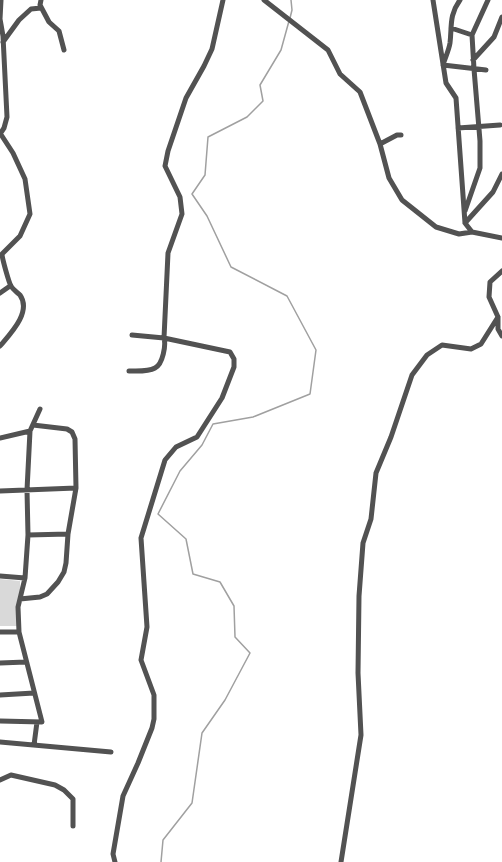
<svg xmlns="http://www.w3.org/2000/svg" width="502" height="862" viewBox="0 0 502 862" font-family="Raleway,sans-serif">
	<rect width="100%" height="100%" fill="#fff"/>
	<path fill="#d9d9d9" d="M0,579L20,581V626H0Z"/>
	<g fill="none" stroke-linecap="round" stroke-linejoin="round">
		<path stroke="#a0a0a0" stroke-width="1.5" d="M290,18L292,10L291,0
			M161,862L163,840L192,803L202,733L225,700L250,653L235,637L234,606L220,582L193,574L186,539L158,514L180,471L202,445L213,424L253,417L310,394L316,350L287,296L231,267L207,216L192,194L205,175L208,137L247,117L263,101L260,85L281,50L289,21"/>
		<path stroke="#525252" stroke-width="5" d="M41,0L40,5L49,22L59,31L64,50
			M264,0L328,50L340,74L360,92L380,144L389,178L402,200L436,227L459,234L472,232L502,238
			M433,0L446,83L456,98L465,223L472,232
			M460,0C449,15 452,26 450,43C449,50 445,58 443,65L486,70
			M451,28L472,35
			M3,42L19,20L31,9L41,8
			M473,60L494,37L502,17
			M458,128L500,125
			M0,133L13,153L25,179L30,214L20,236L2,254C2,258 9,283 11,286C13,290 17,292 20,295C32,312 10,334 0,346
			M0,134L4,128L7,117L3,36L0,19L1,0
			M380,144L397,135H401
			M465,211L480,168V141L474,69L472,35L488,0
			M465,223L493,192L502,174
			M502,271L490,282L489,297L498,317V329L502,336
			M0,293L10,286
			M129,371C137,371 148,372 155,368C163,364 166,345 164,338L168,253L182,214L180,197L165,166L168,151L186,98L204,66L212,49L223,0
			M0,438L30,431
			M0,491L76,488
			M28,535L68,534
			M0,576L25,578
			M20,599L40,597L47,594L58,582L64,572L66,563L68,534L76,488L75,439L72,432L67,429L33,425
			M0,632H19
			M0,663L26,662
			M0,695L34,693
			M0,721L42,722L19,632L18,607L25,578L28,535L27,490L30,431L40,409
			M0,742L111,752
			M34,745L37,722
			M0,780L11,775L55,785L64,790L73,799V826
			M115,862L113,854L123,796L138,763L152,728L154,719V695L141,660L147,627L141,538L165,460L176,447L197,437L222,398L234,367V359L230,352L164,338L132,335
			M341,862L361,735L358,673L359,596L363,543L371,519L376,473L391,437L412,375L427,355L442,345L471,349L481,344L498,317"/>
	</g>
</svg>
